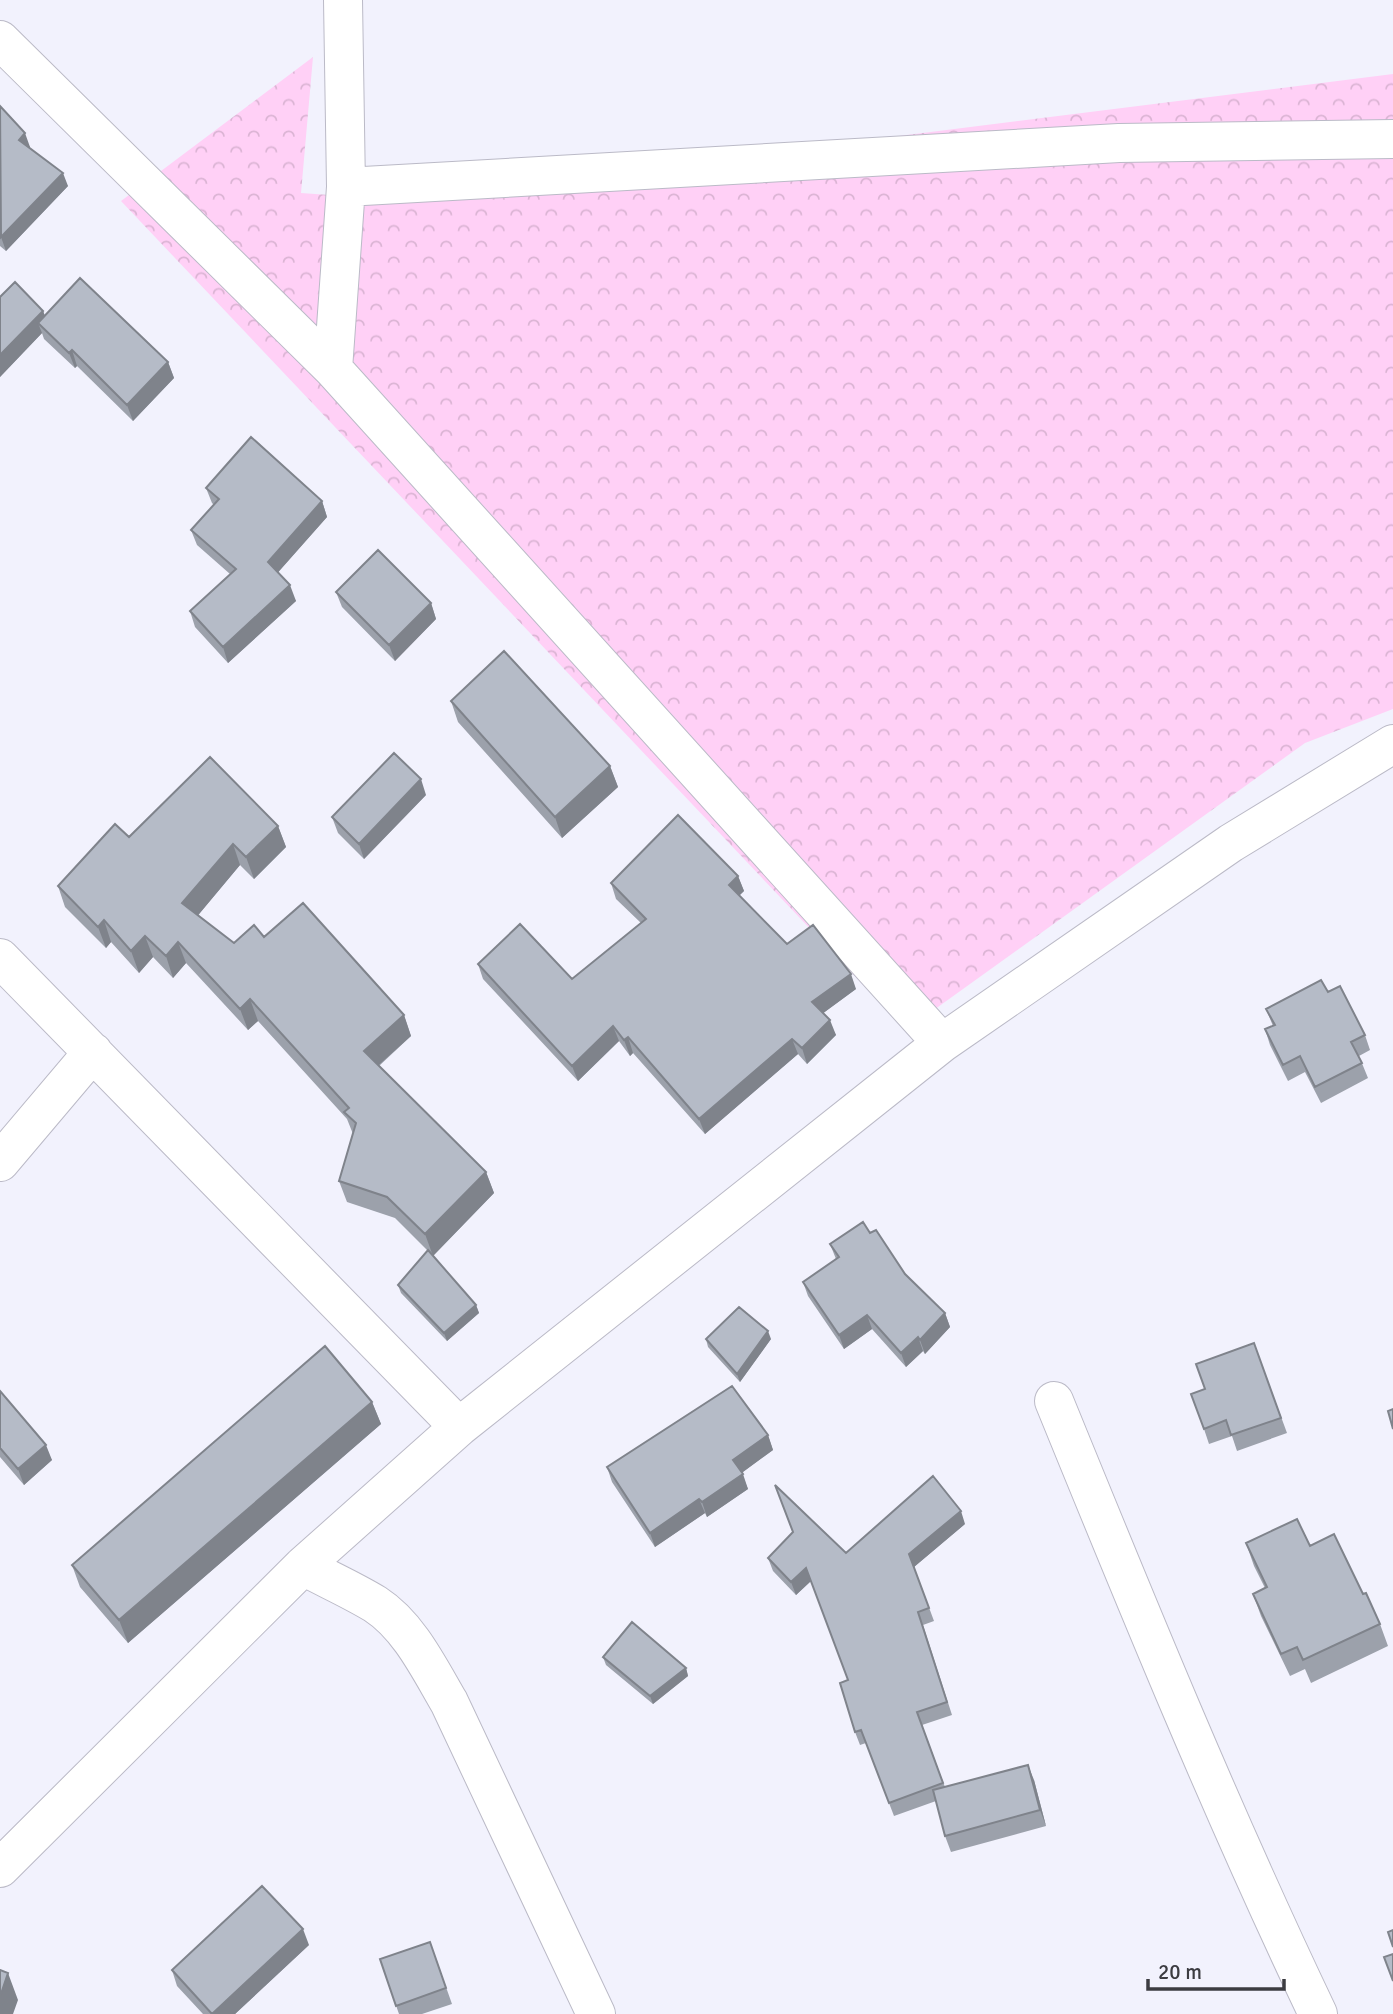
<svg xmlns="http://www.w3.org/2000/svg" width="1393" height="2014" viewBox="0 0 1393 2014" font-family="Signika,sans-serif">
	<defs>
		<pattern id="forest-crowns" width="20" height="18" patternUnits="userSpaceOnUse" patternTransform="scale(1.75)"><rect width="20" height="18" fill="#ffd0f6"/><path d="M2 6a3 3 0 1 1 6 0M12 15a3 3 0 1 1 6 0" fill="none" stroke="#dbb4d4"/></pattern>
	</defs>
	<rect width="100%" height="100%" fill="#f2f2fd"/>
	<path fill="url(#forest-crowns)" d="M313,57L301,193L343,196L843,143L1393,74V709L1305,743L906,1030L121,201Z"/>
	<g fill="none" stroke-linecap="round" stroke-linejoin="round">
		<defs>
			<path id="minor" d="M0,40L333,369L942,1043
				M346,187L1119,143L1393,139
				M333,369L346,187L343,0
				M0,958L459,1427
				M0,1162L93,1052
				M1054,1401C1138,1607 1222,1813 1318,2014
				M303,1566C327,1579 352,1590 375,1604C409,1626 429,1668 449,1702L596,2014
				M0,1868L303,1566L459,1427L942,1043L1231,843L1393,744"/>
		</defs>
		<use href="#minor" stroke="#bbbac7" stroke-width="40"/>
		<use href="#minor" stroke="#fff" stroke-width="38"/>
	</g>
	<path fill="#9ca1ab" d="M0,106L30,147L29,148L68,186L6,251L0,246Z
		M0,297L43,311L45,316L168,362L174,378L133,421L77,366L75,368L44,339L42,333L0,377Z
		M206,488L322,501L327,517L278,572L296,601L228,663L195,627L190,611L230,574L197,545L191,530L214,505L212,503Z
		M336,592L431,603L436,619L395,661L342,607Z
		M451,701L610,766L618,787L562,838L458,722Z
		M426,795L364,859L338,833L332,817Z
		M278,826L286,847L254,879L240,865L198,915L234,943L264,937L404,1015L411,1036L379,1066L486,1172L494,1193L433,1256L476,1305L479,1313L447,1341L401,1293L398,1285L428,1251L395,1218L347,1202L339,1181L353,1134L347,1119L258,1021L248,1030L186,963L173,978L153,957L139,973L111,942L106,948L65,907L58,886L129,837Z
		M738,876L744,891L739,895L787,944L856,989L823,1013L836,1035L807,1064L798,1054L705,1134L633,1053L630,1056L619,1041L578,1081L483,979L478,964L572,979L641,923L616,899L611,883Z
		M1328,992L1365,1035L1370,1050L1359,1056L1368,1078L1321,1103L1305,1072L1288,1081L1270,1045L1265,1029L1273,1026L1266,1009Z
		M870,1233L905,1274L945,1313L950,1327L925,1354L923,1351L906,1367L872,1329L844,1349L808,1296L803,1282L836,1259L830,1244Z
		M706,1339H771L740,1382L708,1347Z
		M1254,1343L1287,1433L1237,1451L1232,1436L1209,1444L1204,1429L1205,1389Z
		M0,1391L52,1460L24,1485L0,1457Z
		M372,1402L381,1424L128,1643L80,1587L72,1565Z
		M768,1435L773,1450L741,1473L748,1489L707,1517L705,1513L655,1547L612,1482L607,1467Z
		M965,1524L914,1567L934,1621L923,1625L952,1715L922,1725L945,1787L1034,1780L1046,1826L951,1852L945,1836L936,1801L894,1816L866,1743L860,1745L855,1732L848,1680L811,1581L796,1595L773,1571L768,1558L846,1553Z
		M1246,1543L1310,1546L1363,1594L1380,1624L1388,1646L1311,1683L1305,1669L1290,1676L1261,1616L1253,1594L1265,1588L1254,1566Z
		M603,1657L686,1668L688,1676L653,1704L606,1665Z
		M430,1942L452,2004L422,2014H399L380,1959Z
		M309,1945L235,2014H203L177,1986L172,1970Z"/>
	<path fill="#7f838b" d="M25,133L30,147L24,153L19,140Z
		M63,173L68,186L6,251L1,237Z
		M43,311L49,326L38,323L42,333L0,377V355Z
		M72,350L77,366L75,368L69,353Z
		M168,362L174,378L133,421L127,405Z
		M322,501L327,517L274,577L268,562Z
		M290,585L296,601L228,663L223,647Z
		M431,603L436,619L395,661L389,645Z
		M610,766L618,787L562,838L555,817Z
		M421,779L426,795L364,859L359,844Z
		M278,826L286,847L254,879L246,857Z
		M233,844L240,865L190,925L182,903Z
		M738,876L744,891L735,900L729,885Z
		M104,920L111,942L106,948L98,927Z
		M145,936L153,957L139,973L131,951Z
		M178,942L186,963L173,978L166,956Z
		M851,974L856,989L818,1017L812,1002Z
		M250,999L258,1021L248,1030L240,1009Z
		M404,1015L411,1036L371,1072L364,1051Z
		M830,1020L836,1035L807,1064L802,1048Z
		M613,1026L619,1041L578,1081L572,1066Z
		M628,1037L633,1053L630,1056L624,1040Z
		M792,1039L798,1054L705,1134L699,1119Z
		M486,1172L494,1193L433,1256L425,1234Z
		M476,1305L479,1313L447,1341L444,1333Z
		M945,1313L950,1327L925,1354L920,1340Z
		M867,1315L872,1329L844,1349L839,1335Z
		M768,1331L771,1339L740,1382L737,1374Z
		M918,1337L923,1351L906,1367L901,1353Z
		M372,1402L381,1424L128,1643L119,1620Z
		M768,1435L773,1450L739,1475L733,1460Z
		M46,1445L52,1460L24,1485L18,1469Z
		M743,1474L748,1489L707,1517L702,1502Z
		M699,1499L705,1513L655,1547L650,1533Z
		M961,1511L965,1524L914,1567L909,1554Z
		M806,1568L811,1581L796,1595L791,1582Z
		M686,1668L688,1676L653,1704L650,1696Z
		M1028,1765L1034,1780L1046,1826L1040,1810Z
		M303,1929L309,1945L235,2014H212Z
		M8,1973L18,2000L13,2014H0V1997Z"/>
	<path fill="#b5bbc7" stroke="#7f838b" stroke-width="2" d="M0,106L25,133L19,140L63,173L1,237Z
		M80,278L168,362L127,405L72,350L69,353L38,323Z
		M15,282L43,311L0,355V297Z
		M251,437L322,501L268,562L290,585L223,647L190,611L236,569L191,530L219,499L206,488Z
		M378,550L431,603L389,645L336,592Z
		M504,651L610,766L555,817L451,701Z
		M394,753L421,779L359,844L332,817Z
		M210,757L278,826L246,857L233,844L182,903L234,943L254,925L264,937L303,903L404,1015L364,1051L486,1172L425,1234L387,1197L339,1181L356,1123L344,1112L349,1108L250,999L240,1009L178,942L166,956L145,936L131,951L104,920L98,927L58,886L115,824L129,837Z
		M678,815L738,876L729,885L787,944L813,925L851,974L812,1002L830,1020L802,1048L792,1039L699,1119L628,1037L624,1040L613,1026L572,1066L478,964L520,924L572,979L646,919L611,883Z
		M1321,980L1328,992L1340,986L1365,1035L1351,1042L1362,1063L1315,1087L1300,1056L1283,1065L1265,1029L1275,1025L1266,1009Z
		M863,1222L870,1233L876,1230L905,1274L945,1313L920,1340L918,1337L901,1353L867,1315L839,1335L803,1282L839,1257L830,1244Z
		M428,1250L476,1305L444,1333L398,1285Z
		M739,1307L768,1331L737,1374L706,1339Z
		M1254,1343L1281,1418L1231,1435L1226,1420L1204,1429L1191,1394L1205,1389L1196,1364Z
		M325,1346L372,1402L119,1620L72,1565Z
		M732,1386L768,1435L733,1460L743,1474L702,1502L699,1499L650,1533L607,1467Z
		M0,1391L46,1445L18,1469L0,1448Z
		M1393,1409V1429L1388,1411Z
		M933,1476L961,1511L909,1554L929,1608L918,1612L947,1702L917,1712L943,1783L889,1803L861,1730L855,1732L840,1683L848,1680L806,1568L791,1582L768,1558L793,1532L775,1485L846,1553Z
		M1297,1519L1310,1546L1334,1534L1363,1594L1366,1593L1380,1624L1303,1660L1297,1647L1281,1654L1253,1594L1267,1587L1246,1543Z
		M632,1622L686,1668L650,1696L603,1657Z
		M1028,1765L1040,1810L945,1836L933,1790Z
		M262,1886L303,1929L212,2014L172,1970Z
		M1393,1930V1947L1388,1932Z
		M430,1942L446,1988L396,2006L380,1959Z
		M1393,1954V1981L1384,1957Z
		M0,1970L8,1973L0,1997Z"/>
	<path d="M1148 1979v10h136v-10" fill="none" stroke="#3c3c41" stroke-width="3.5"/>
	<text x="1158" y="1979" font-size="21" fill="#3c3c41" stroke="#f2f2fd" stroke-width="5" paint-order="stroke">20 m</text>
</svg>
